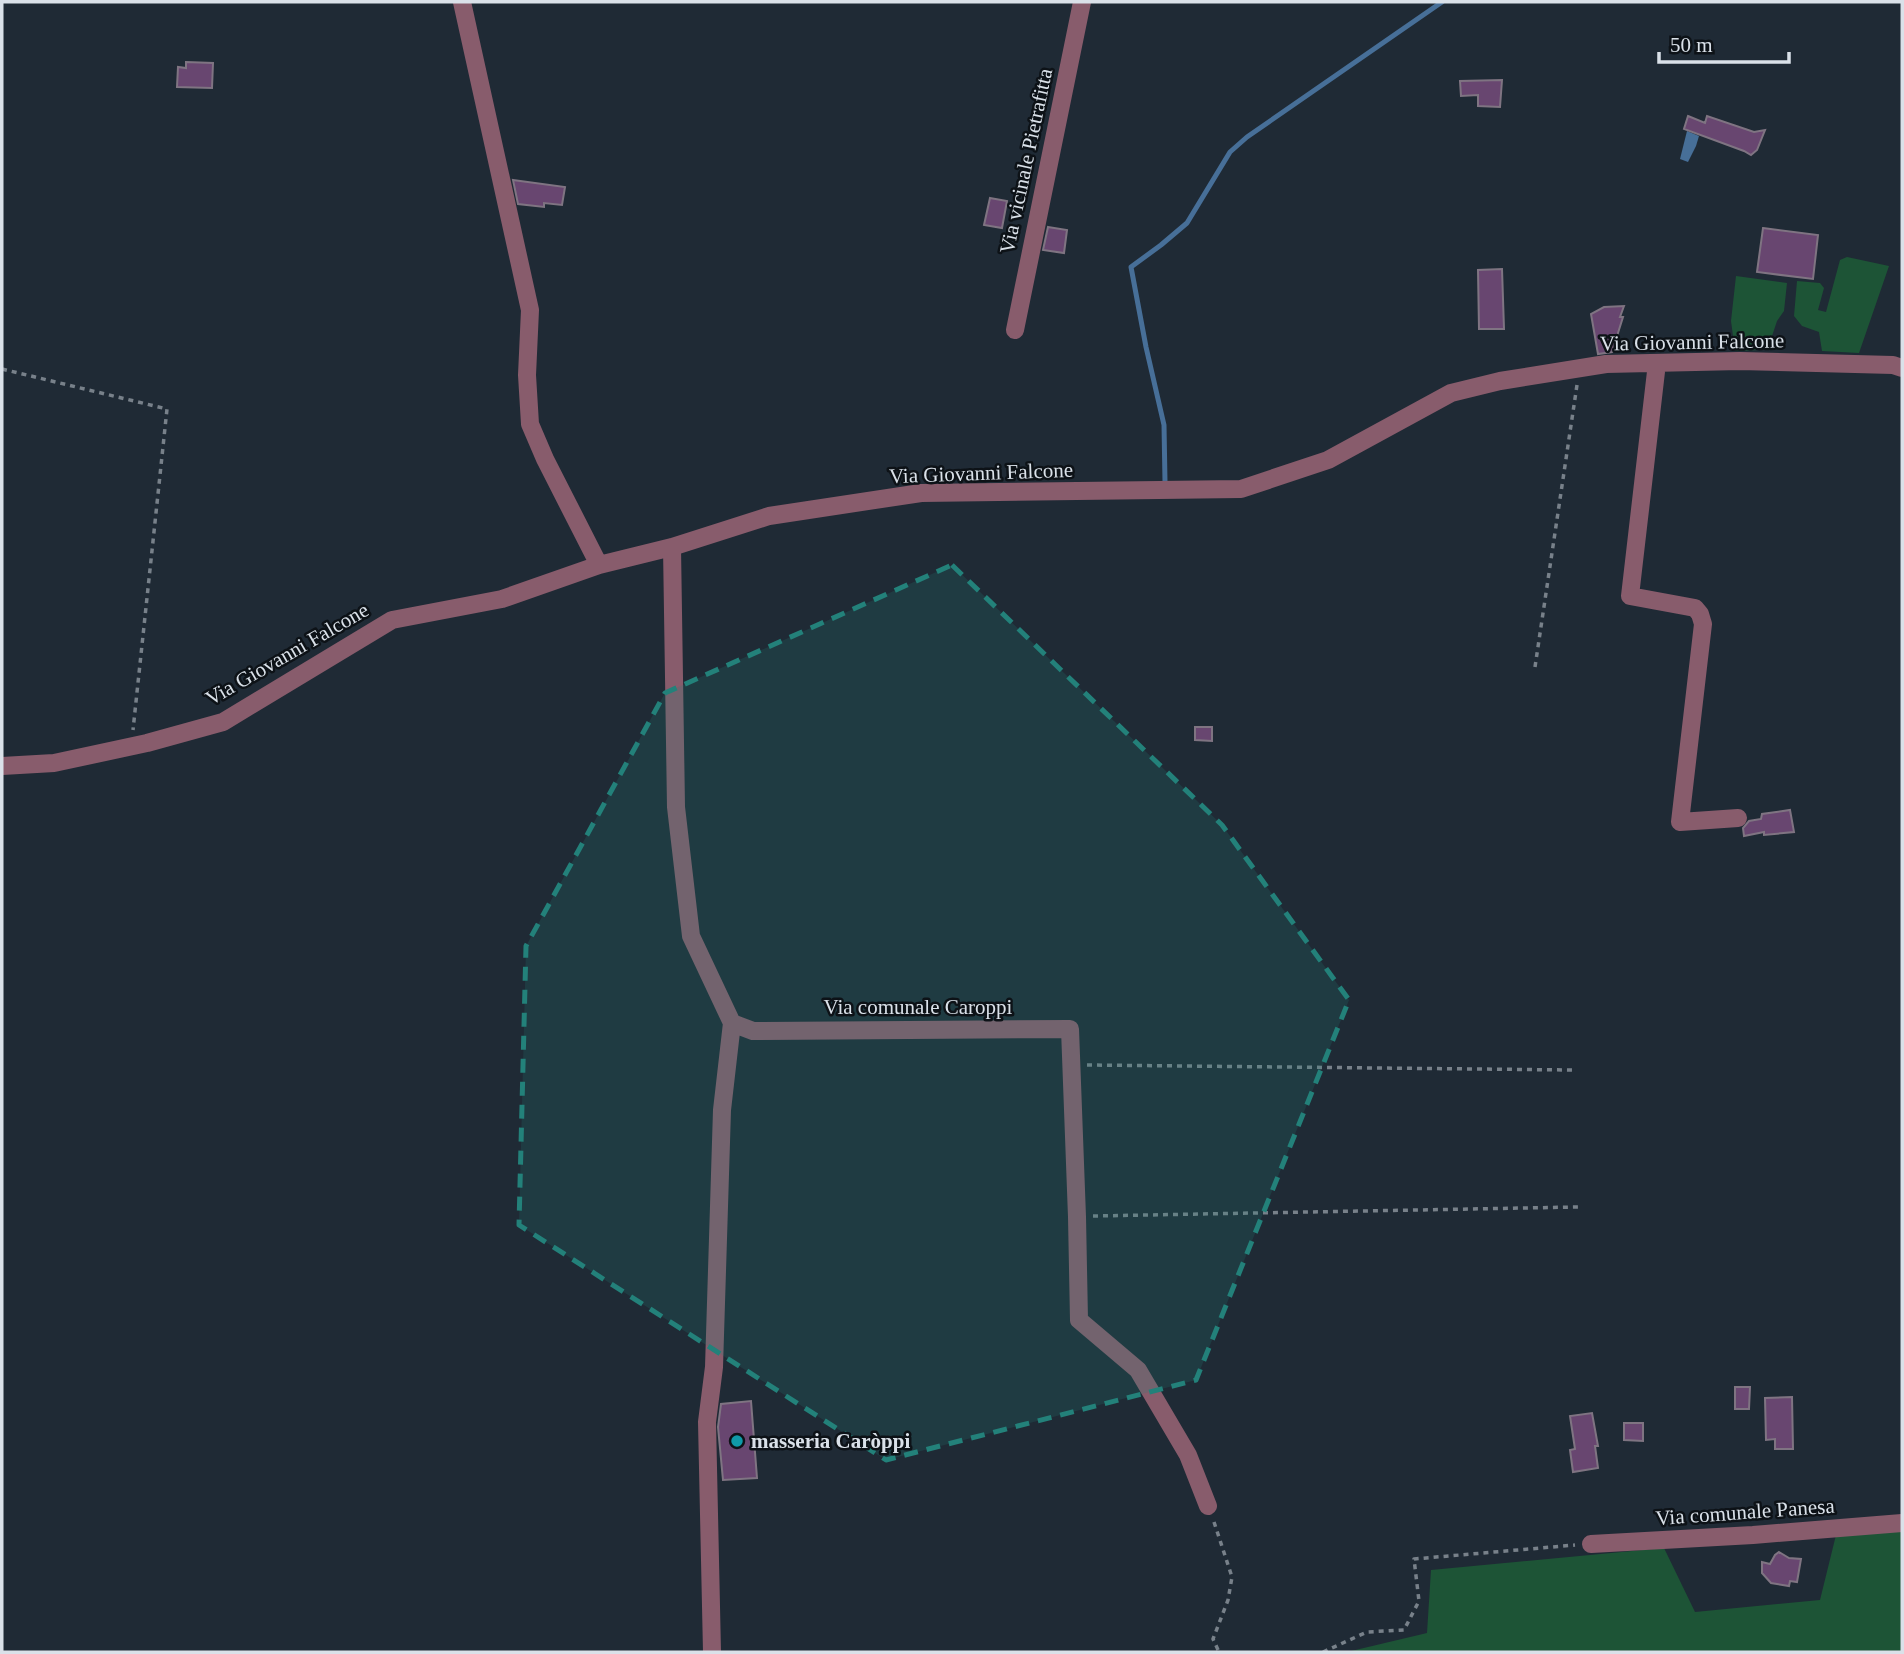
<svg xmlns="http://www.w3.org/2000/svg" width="1904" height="1654" viewBox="0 0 1904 1654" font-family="'Times New Roman',serif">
	<rect width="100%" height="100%" fill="#1f2a35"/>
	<path fill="#1d5436" d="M1847,257L1889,266L1859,353L1822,351L1819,332L1802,326L1794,316L1797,281L1820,283L1824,288L1818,310L1826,312L1840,260Z
		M1736,276L1787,283L1784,311L1777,321L1770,342L1760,350L1735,351L1731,321Z
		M1902,1531V1652H1347L1427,1633L1431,1570L1664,1548L1695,1612L1820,1600L1836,1535Z"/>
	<path fill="#476f98" d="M1687,131L1699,136L1696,146L1688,162L1680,159Z"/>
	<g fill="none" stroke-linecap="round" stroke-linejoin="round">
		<path stroke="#476f98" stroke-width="5" d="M1165,482L1164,425L1146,347L1131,267L1161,245L1187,223L1230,152L1247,137L1442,2"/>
	</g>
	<path fill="#684670" stroke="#7f7482" stroke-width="2" d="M186,62L213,63L212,88L177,87L178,67L186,68Z
		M1502,80L1500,107L1478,106V95L1461,96L1460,81Z
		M1688,116L1705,123L1707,116L1754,132L1765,130L1757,150L1751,155L1744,151L1684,129Z
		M513,180L565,187L562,205L544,203V207L518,204Z
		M990,198L1007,201L1002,228L984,225Z
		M1048,227L1067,230L1064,253L1043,250Z
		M1763,228L1818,235L1813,279L1757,272Z
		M1502,269L1504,329H1479L1478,270Z
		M1624,306L1620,317H1623L1612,352L1598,354L1591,314L1604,307Z
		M1195,727H1212V741L1195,740Z
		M1790,810L1794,832L1764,835V832L1744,836L1743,828L1749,821L1761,819L1762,814Z
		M1735,1387H1750L1749,1409H1735Z
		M1792,1397L1793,1449H1775V1439L1766,1440L1765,1398Z
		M751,1401L757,1478L723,1480L718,1427L721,1404Z
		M1592,1413L1598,1446H1595L1598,1468L1573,1472L1570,1450L1575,1449L1570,1416Z
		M1624,1423H1643V1441L1624,1440Z
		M1779,1552L1789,1558L1801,1559L1797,1582L1790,1581L1789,1586L1771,1583L1762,1573V1562L1770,1564L1775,1555Z"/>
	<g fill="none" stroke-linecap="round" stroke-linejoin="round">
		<path stroke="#78818a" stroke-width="3.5" stroke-dasharray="5 5" stroke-linecap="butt" d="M2,369L167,409L133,730
			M1535,667L1577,385
			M1087,1065L1573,1070
			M1093,1216L1578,1207
			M1214,1522L1232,1577L1228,1600L1213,1639L1219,1652
			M1323,1652L1367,1632L1404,1630L1419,1601L1414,1559L1575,1545"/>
		<path stroke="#885c6c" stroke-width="18" d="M462,2L530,310L527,375L530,424L545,459L599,565
			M1015,330L1082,2
			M1657,363L1630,596L1695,608L1700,614L1703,624L1680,822L1738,818
			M672,547L676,807L691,936L732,1023L753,1031L1070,1029L1077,1217L1079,1320L1138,1370L1188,1455L1208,1506
			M2,766L54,763L147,743L223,722L392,620L502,599L599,565L672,547L769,516L921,493L1241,489L1328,460L1451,393L1500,381L1606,364L1740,361L1893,365L1902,368
			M1591,1544L1753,1535L1902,1523
			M712,1652L707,1422L714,1367L722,1110L732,1023"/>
	</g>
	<path fill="#23817a" fill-opacity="0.2" stroke="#23817a" stroke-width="5" stroke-dasharray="14 9" stroke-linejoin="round" d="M952,565L1222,825L1349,1000L1196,1380L886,1460L519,1225L526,946L665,693Z"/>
	<circle fill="#0f9aa8" stroke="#0d1217" stroke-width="2.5" cx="737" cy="1441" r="7"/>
	<g text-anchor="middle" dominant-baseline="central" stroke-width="5" stroke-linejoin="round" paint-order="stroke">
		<g font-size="21" fill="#dae1e9" stroke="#0d1217">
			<text transform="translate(1026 161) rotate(-78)">Via vicinale Pietrafitta</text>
			<text transform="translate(1692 342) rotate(-1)">Via Giovanni Falcone</text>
			<text transform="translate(981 473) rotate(-2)">Via Giovanni Falcone</text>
			<text transform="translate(287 654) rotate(-30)">Via Giovanni Falcone</text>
			<text x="918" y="1007">Via comunale Caroppi</text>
			<text transform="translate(1745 1512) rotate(-4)">Via comunale Panesa</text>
		</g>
		<g font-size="21" font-weight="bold" fill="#dae1e9" stroke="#0d1217" text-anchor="start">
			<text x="751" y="1441">masseria Caròppi</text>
		</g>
	</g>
	<rect width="1904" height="1654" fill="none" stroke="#dae1e9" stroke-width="7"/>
	<path d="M1659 52v10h130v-10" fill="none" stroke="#dae1e9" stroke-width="3.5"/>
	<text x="1670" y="52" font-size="21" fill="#dae1e9" stroke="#0d1217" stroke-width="5" paint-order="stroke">50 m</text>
</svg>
